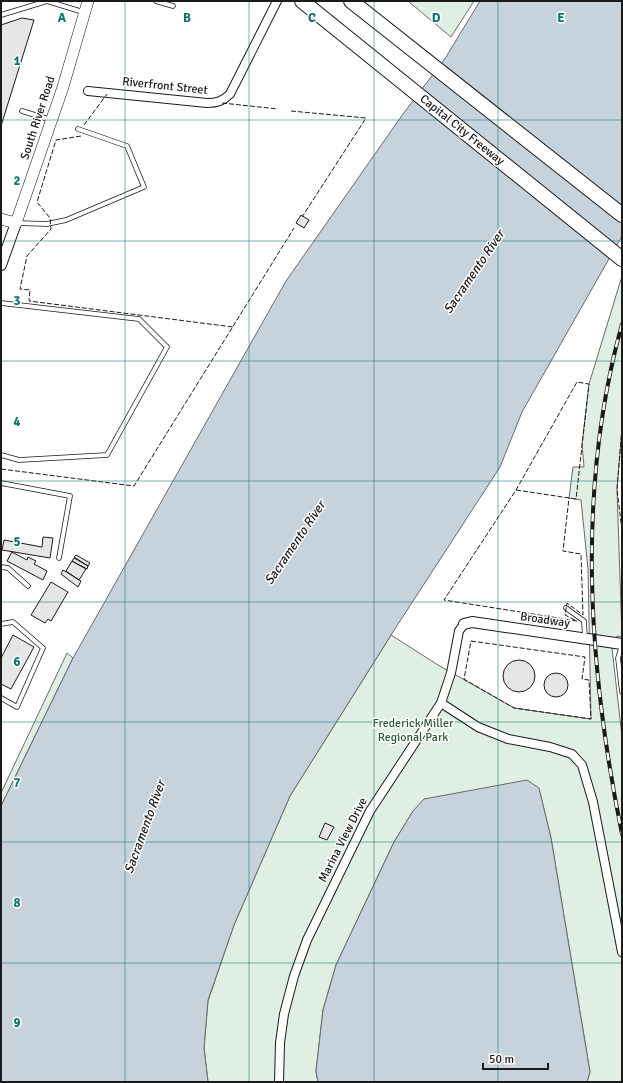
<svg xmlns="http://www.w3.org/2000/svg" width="623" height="1083" viewBox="0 0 623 1083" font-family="Signika,sans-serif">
	<rect width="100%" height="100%" fill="#fff"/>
	<path fill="#e0efe3" stroke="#6a6a6a" d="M408,1H474L451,37Z
		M622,276V428L617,489L622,637L617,636L612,648L622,737V1082H587L590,1072L551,838L539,789L413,811L394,842L336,965L323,1010L316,1071L318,1082H208L204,1048L208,1001L234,925L290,796L391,635L438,665L514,708L591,719L588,569L581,500L569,498L573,467H584L582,444L589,384Z
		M67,653L73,658L1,806V793Z"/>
	<path fill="#c6d2dc" stroke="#6a6a6a" d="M480,1H622V236L522,412L500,467L391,635L290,796L234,925L208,1000L204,1048L208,1082H1V806L73,658L286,281L403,114L446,57Z
		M527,780L539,788L551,838L590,1072L587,1082H318L316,1071L323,1010L336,965L394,842L413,811L424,799Z"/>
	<path fill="#e6e6e6" stroke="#1a1a1a" d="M22,18L34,20L1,126V25Z
		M301,215L309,220L304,228L296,223Z
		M43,537L53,538L50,558L2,550L4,540L42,547Z
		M12,552L27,560L28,557L36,561L34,564L47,571L43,580L7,561Z
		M76,555L90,563L88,566L74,557Z
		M74,558L88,566L87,569L72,561Z
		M72,561L86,569L79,580L66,571Z
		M63,570L81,581L78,587L61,574Z
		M51,582L68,592L51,621L48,619L45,623L31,615Z
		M13,635L34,647L11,689L1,684V658Z
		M503 676a16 16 0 1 1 32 0a16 16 0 1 1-32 0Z
		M544 685a12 12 0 1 1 24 0a12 12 0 1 1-24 0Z
		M325,823L334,827L327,840L319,837Z"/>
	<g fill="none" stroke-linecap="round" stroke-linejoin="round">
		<defs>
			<path id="service" d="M156,1L173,6
				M1,15L47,1L83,12
				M22,111L51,120
				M17,223L47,224L66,220L144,187L127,146L78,129
				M1,303L139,319L167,347L107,455L19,460L1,455
				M1,483L70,496L59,558
				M1,567L8,568L28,586
				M566,608L584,621L585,638
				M1,624L13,622L43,648L17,707L1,698
				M622,645L618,658L622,692"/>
			<path id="minor" d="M88,91L207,103C217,103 223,101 230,94L277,1
				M441,703L478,727L508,739L550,747L572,754L582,765L593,802L622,952
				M279,1082L280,1043L284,1014L294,976L307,940L370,811L441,703L451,673L459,631L464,624"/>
			<path id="tertiary" d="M1,265L16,223
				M464,624L472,622L622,644"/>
			<path id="secondary" d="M1,219L16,223L63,87L88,1"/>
			<path id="motorway" d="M302,1L622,259
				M351,1L622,215"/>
		</defs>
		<use href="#service" stroke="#1a1a1a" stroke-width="5.5"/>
		<use href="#minor" stroke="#1a1a1a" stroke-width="10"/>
		<use href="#tertiary" stroke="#1a1a1a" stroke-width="12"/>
		<use href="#secondary" stroke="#1a1a1a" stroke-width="12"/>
		<use href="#motorway" stroke="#1a1a1a" stroke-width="16"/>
		<use href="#service" stroke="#fff" stroke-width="4"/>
		<use href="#minor" stroke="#fff" stroke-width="8"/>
		<use href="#tertiary" stroke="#fff" stroke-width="10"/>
		<use href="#secondary" stroke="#fff" stroke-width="11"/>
		<use href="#motorway" stroke="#fff" stroke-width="14"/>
		<defs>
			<path id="rail" d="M622,324C576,490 588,667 622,834"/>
		</defs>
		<use href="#rail" stroke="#1a1a1a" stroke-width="4"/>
		<use href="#rail" stroke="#fff" stroke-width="2.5" stroke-dasharray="8" stroke-linecap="butt"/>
		<path stroke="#1a1a1a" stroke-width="1" stroke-dasharray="5 2" stroke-linecap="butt" d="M222,103L278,109
			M291,111L366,118L302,217
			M84,125L107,94
			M81,136L56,140L37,202L50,218L51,229L27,256L20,289L30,290L29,301L233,327
			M622,428L617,489L622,531
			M1,469L134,486L294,228
			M516,490L576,499L589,384L577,382L516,490L444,600L577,621L565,615L567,603L583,615L581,554L563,551L569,498
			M471,641L585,657L582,679L589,680L591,719L514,708L464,679Z"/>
	</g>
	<path fill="none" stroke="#0f766e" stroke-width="1" stroke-opacity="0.55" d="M125,1V1082M249,1V1082M374,1V1082M498,1V1082M1,120H622M1,241H622M1,361H622M1,481H622M1,602H622M1,722H622M1,842H622M1,963H622"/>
	<g text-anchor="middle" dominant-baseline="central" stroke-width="3" stroke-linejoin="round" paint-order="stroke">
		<g font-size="12" fill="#1a1a1a" stroke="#fff">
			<text transform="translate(165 86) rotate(6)">Riverfront Street</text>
			<text transform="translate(38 118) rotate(-72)">South River Road</text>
			<text transform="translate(462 130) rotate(39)">Capital City Freeway</text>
			<text transform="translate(545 620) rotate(8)">Broadway</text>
			<text transform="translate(343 840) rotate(-63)">Marina View Drive</text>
		</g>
		<g font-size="12" fill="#2b5a34" stroke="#fff">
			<text x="413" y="723">Frederick Miller<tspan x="413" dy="14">Regional Park</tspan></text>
		</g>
		<g font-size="13" font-style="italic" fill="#1a1a1a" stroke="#fff">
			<text transform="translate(474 272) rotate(-56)">Sacramento River</text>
			<text transform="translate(295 543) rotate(-56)">Sacramento River</text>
			<text transform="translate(145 827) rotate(-70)">Sacramento River</text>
		</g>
	</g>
	<g font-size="13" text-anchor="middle" font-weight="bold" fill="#0f766e" stroke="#fff" stroke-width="3" stroke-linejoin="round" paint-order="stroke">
		<text x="62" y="22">A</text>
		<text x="187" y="22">B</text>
		<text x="312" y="22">C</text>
		<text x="436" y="22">D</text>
		<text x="561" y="22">E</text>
		<text x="17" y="65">1</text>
		<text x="17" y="185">2</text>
		<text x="17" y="305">3</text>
		<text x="17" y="426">4</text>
		<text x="17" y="546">5</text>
		<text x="17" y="666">6</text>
		<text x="17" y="787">7</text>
		<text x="17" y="907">8</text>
		<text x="17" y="1027">9</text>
	</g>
	<rect width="623" height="1083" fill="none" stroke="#1a1a1a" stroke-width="4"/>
	<path d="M483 1063v6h65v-6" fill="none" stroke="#1a1a1a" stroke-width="2"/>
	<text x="489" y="1063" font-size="12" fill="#1a1a1a" stroke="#ffffff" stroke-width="3" paint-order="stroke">50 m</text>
</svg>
